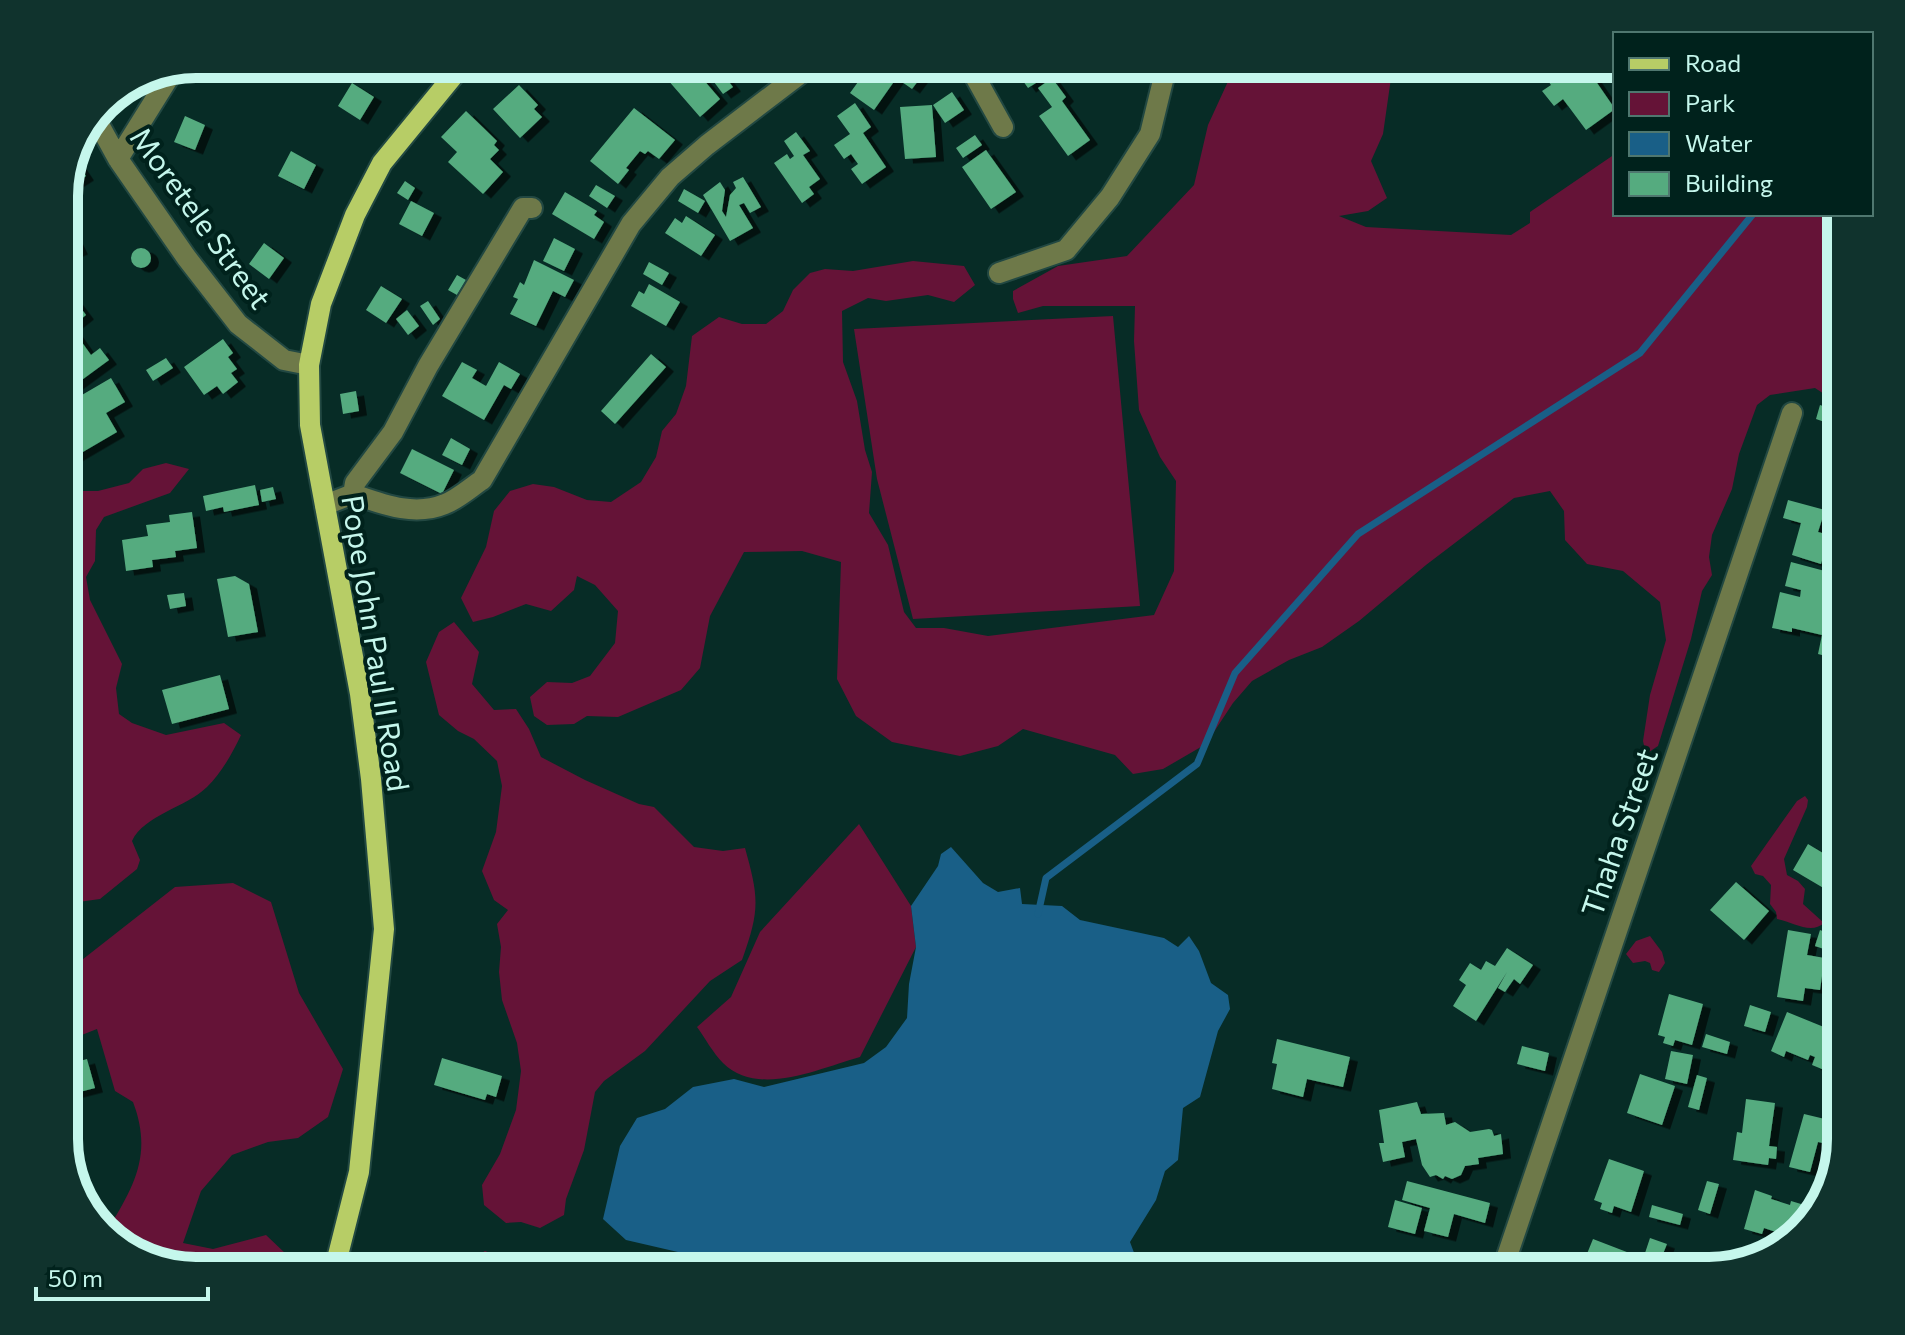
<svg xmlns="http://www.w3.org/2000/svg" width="1905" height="1335" viewBox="0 0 1905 1335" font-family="Commissioner,sans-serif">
	<defs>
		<filter id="shadow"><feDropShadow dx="8" dy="4.5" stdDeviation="0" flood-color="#0009"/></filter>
	</defs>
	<rect width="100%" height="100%" fill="#072c26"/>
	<path fill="#651337" d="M1236,64H1393L1383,134L1371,161L1387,198L1368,211L1339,216L1366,227L1511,235L1530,223V212L1615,154V214H1841V405L1815,388L1770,395L1757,405L1739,454L1732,489L1712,535L1709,557L1712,575L1702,591L1691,639L1658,746L1646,754L1643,741L1650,695L1666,640L1660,602L1623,571L1587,564L1565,540L1564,511L1550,491L1514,498L1426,565L1359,621L1322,647L1289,660L1252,681L1233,703L1206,744L1163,769L1133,774L1115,755L1023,729L998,746L960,756L892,742L856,716L837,679L841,562L802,551L744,552L710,616L700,668L681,690L618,717L587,716L574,724L547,725L534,716L530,697L547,682L572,683L590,676L615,643L618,611L595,585L577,576L574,590L551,611L526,604L493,617L473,622L461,598L486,547L494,511L510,491L533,484L554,487L587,500L611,502L641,482L656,457L662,431L676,414L686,386L692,336L719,317L742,324H766L783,311L793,290L810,273L825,269L853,271L913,261L964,266L975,285L954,302L928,295L886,301L868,298L842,311L843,362L857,401L865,450L872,472L869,513L888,545L904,612L916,628H944L988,636L1154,615L1174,571L1176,481L1160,457L1139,410L1134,341L1135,306H1043L1018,313L1013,299V291L1058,266L1127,256L1194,185L1208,125Z
		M1113,316L1140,606L913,619L877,479L854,329Z
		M166,463L189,469L170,493L104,517L96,530L95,561L86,577L90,600L122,664L116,688L119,714L132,723L166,735L224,723L241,735C232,754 222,772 207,787C187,807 144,815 132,841L140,860L137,869L100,899L64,904V491H98L129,483L143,469Z
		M454,622L479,652L472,684L494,710L516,709L529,729L541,757L585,780L639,804L654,807L694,847L723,851L745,848C759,898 760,910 742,960L710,981L645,1051L604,1081L595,1092L584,1150L566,1199L564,1215L540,1228L521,1222L506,1223L484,1205L482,1185L500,1154L516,1110L521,1071L517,1043L502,1000L499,972L501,947L497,924L508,910L494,900L482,871L496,832L502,786L497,761L474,739L458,731L439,715L426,662L439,632Z
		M1805,796L1808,800L1807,807L1784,859L1787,875L1798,881L1805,889L1803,904L1824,923C1811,935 1793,922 1777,919L1776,912L1770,904L1771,885L1763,876L1755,874L1751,866L1797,801Z
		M859,824L911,906L916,947L860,1057C820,1068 758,1098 723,1063C713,1053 705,1038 697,1027L731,997L760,932Z
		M233,883L271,902L299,993L343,1069L328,1117L298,1138L268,1142L232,1155L201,1191L183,1243L213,1249L266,1235L286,1254L276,1271H196L122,1249L111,1236L110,1226C136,1183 152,1152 133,1102L115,1091L97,1029L64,1042V974L175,887Z
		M1650,936L1662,952L1665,963L1659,972L1652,970L1650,963L1645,961L1633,963L1626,954L1636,941Z
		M485,1251L521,1265L559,1266L558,1271H457L461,1265Z"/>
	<path fill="#195f87" d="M951,847L983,883L998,892L1020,888L1022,904L1062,906L1080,920L1164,938L1178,947L1189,936L1199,951L1211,983L1228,995L1230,1009L1218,1031L1200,1097L1183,1108L1178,1160L1165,1171L1156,1200L1130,1242L1136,1258L1130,1271H760L626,1240L603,1219L620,1146L637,1118L665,1109L693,1087L734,1079L764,1087L864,1063L886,1047L907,1018L909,984L916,947L911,906L938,866L941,854Z"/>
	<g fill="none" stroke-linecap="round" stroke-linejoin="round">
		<path stroke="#195f87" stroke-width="7" d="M1038,914L1046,878L1197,764L1235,673L1358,534L1640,353L1753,214"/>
	</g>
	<path fill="#55ab7f" filter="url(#shadow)" d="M685,64H690L720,99L700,117L667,79Z
		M871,64H888L900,73L874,110L850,93Z
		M1004,64H1043L1050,74L1028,88L1016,71L1010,75Z
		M1541,64H1584L1615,109L1586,130L1563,99L1554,106L1542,91L1551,85L1538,67Z
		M915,66L924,73L912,89L902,82Z
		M717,67L733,87L723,94L708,74Z
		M1052,78L1066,97L1062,101L1090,140L1068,156L1039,116L1052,107L1038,88Z
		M352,83L374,97L360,120L338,106Z
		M519,85L538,105L534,109L542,117L520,138L493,109Z
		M952,92L964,110L945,123L933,105Z
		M855,103L871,127L863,133L886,167L862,184L851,169L858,164L851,154L844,159L834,145L850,134L837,116Z
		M932,105L936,157L905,159L900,107Z
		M634,108L675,140L659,159L648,151L645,154L640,151L626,168L629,170L618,184L590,161Z
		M466,111L497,141L494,145L499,150L490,159L503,172L483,194L448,162L457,152L441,137Z
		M185,116L205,125L195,150L174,142Z
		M796,132L810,151L803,155L820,179L809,187L814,194L802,203L774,163L787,154L790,159L794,156L784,141Z
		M975,135L982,145L963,158L956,148Z
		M986,150L1016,192L991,209L962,167Z
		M291,151L316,165L304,189L278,176Z
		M76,161L86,176L64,190V188Z
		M743,177L761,207L750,213L744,203L739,205L753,228L730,241L703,195L720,182L725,190L722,211L726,217L730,195L736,188L733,182Z
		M405,181L415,188L408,200L397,193Z
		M596,185L615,196L607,208L589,196Z
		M684,189L705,201L698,213L678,201Z
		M565,192L597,211L594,215L604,222L594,239L552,214Z
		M411,201L434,213L422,236L399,224Z
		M686,216L715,235L701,256L665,233L675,218L682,223Z
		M64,217L80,250L64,257Z
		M554,238L575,249L564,271L543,261Z
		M264,243L284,258L269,279L249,264Z
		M131 258a10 10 0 1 1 20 0a10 10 0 1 1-20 0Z
		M534,260L574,280L565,297L553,291L536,326L510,314L518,299L513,297L520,282L524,285Z
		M649,262L669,273L662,285L643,274Z
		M457,275L466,280L457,295L448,290Z
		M649,284L680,302L666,326L631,306L639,291L644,294Z
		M381,286L402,299L386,323L366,310Z
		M68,291L86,315L71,327L91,355L100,348L109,360L64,393V367L71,362L67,357L64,358V294Z
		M428,301L440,319L433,325L420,306Z
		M407,310L419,326L408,335L396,319Z
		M223,339L233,353L228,357L237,369L231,373L238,382L223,394L217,386L204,395L184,367Z
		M651,354L666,367L615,424L601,411Z
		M166,358L173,368L153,381L146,370Z
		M462,362L477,370L472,378L486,386L499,362L520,374L511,389L504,385L484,420L442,396Z
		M111,378L125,402L106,413L117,432L64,463V413L78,405L75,399Z
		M356,391L359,411L343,414L340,394Z
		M1820,405L1841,412V461L1823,455L1833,425L1816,419Z
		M451,438L470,449L462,465L442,455Z
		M412,449L454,470L442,494L400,473Z
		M255,485L259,505L224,512L223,507L206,511L203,496Z
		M273,487L276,499L262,502L260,490Z
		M1788,500L1825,510L1818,532L1829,535L1821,564L1792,555L1801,523L1783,518Z
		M192,512L197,548L175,551L176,557L152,560L153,567L126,571L122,540L148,536L146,525L170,522L169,515Z
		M1791,562L1840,575L1834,599L1841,600V660L1818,654L1822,635L1792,628V632L1772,628L1780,592L1800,597L1801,590L1785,586Z
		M235,576L249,584L258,632L228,637L217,579Z
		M184,593L186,606L170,609L167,595Z
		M220,675L229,709L172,724L162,690Z
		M1831,722L1841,726V751L1823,745Z
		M1808,844L1841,864V919L1823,909L1832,893L1793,870Z
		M1736,882L1769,911L1744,940L1710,910Z
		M1788,930L1811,934L1807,955L1837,960L1835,978L1822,976L1820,990L1805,988L1803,1001L1777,997Z
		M1820,930L1841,938V955L1815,946Z
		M1507,948L1533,965L1520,984L1514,979L1505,992L1498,988L1507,972L1476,1021L1453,1006L1466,985L1459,980L1470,963L1481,970L1486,961L1495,966Z
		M1669,994L1703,1004L1692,1045L1675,1040L1673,1046L1663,1043L1665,1037L1658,1035Z
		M1750,1005L1771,1012L1765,1032L1744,1026Z
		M1787,1012L1841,1034V1070L1839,1076L1812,1065L1815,1057L1810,1055L1808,1060L1786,1051L1784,1057L1771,1051Z
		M1706,1034L1730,1042L1727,1054L1702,1047Z
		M1277,1039L1350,1057L1343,1087L1307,1079L1303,1097L1272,1089L1277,1064L1272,1063Z
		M1522,1046L1549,1053L1545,1071L1517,1064Z
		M1671,1051L1693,1055L1687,1084L1665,1079Z
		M67,1054L69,1064L87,1059L95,1088L64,1096V1055Z
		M442,1058L502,1076L496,1097L487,1094L485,1100L434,1085Z
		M1640,1074L1675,1086L1662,1125L1627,1113Z
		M1697,1075L1707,1078L1699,1110L1688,1107Z
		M1746,1099L1775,1103L1769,1146L1777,1147L1776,1159L1769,1158L1768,1165L1733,1160L1737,1132L1742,1133Z
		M1417,1102L1421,1114L1444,1113L1446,1125L1455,1122L1470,1132L1489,1129L1492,1130L1494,1136L1501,1134L1503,1154L1478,1158L1479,1164L1465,1166L1461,1175L1452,1179L1445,1176L1443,1179L1436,1175L1430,1177L1422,1165L1416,1139L1402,1142L1405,1157L1383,1162L1379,1143H1384L1379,1110Z
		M1804,1114L1829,1120L1823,1143L1818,1142L1810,1172L1789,1167Z
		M1609,1159L1644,1171L1631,1212L1614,1206L1612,1213L1600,1209L1602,1203L1594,1200Z
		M1407,1181L1490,1203L1485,1223L1454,1214L1448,1237L1424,1231L1430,1208L1402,1200Z
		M1707,1181L1719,1184L1710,1214L1698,1210Z
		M1755,1190L1772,1196L1771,1199L1790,1205L1791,1201L1811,1207L1806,1224L1802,1228L1797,1227L1795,1235L1782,1247L1776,1245L1779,1233L1764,1228L1762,1234L1744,1229Z
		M1395,1200L1422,1208L1415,1234L1388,1227Z
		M1652,1205L1683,1214L1680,1225L1649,1217Z
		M1650,1238L1667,1244L1656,1271H1639Z
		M1593,1239L1632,1254L1626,1271H1580Z
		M1688,1255L1700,1258L1697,1271H1684Z"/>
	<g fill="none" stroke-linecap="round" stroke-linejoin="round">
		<defs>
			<path id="minor" d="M968,64L1003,127
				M96,119L118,159L186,257L238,324L284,360L309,365
				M118,159L171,74
				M999,273L1066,250L1110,197L1150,134L1167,64
				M353,494C382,504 414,517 445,504C458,499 470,488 482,480L631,224L670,177L707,145L813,64
				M325,505L353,494L355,483L393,432L428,366L523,208H532
				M1390,1271H1394
				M1502,1271L1792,413"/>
			<path id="major" d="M334,1271L359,1172L384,929L371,779L360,694L310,425L309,365L321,304L355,215L382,163L463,64"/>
		</defs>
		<use href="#minor" stroke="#224842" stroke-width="24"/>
		<use href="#major" stroke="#224842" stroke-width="24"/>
		<use href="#minor" stroke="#6e7949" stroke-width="20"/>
		<use href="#major" stroke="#b7cd66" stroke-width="20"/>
	</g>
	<g text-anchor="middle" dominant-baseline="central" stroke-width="8" stroke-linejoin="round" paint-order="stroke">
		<g font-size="30" fill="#c5f7ec" stroke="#00221c">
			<text transform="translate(202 217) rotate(54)">Moretele Street</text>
			<text transform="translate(377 643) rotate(81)">Pope John Paul II Road</text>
			<text transform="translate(1618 832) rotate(-71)">Thaha Street</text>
		</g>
	</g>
	<path d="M0 0H1905V1335H0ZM196 78H1709A118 118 0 0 1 1827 196V1139A118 118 0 0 1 1709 1257H196A118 118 0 0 1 78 1139V196A118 118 0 0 1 196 78Z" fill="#10332d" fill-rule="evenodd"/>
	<path fill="none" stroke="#c5f7ec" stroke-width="10" d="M196 78H1709A118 118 0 0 1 1827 196V1139A118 118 0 0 1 1709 1257H196A118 118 0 0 1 78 1139V196A118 118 0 0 1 196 78Z"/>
	<rect x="1613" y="32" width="260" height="184" fill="#00221c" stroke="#4f776f" stroke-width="2"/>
	<rect x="1629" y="58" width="40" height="12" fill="#b7cd66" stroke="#4f776f" stroke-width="2"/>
	<text x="1685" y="72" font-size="24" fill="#c5f7ec">Road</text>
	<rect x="1629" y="92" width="40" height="24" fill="#651337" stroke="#4f776f" stroke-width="2"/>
	<text x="1685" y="112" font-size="24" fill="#c5f7ec">Park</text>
	<rect x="1629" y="132" width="40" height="24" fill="#195f87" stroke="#4f776f" stroke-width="2"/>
	<text x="1685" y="152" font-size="24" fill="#c5f7ec">Water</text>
	<rect x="1629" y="172" width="40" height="24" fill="#55ab7f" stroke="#4f776f" stroke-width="2"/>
	<text x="1685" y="192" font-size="24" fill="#c5f7ec">Building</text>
	<path d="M36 1287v12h172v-12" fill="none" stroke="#c5f7ec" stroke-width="4"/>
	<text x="48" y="1287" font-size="24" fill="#c5f7ec" stroke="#00221c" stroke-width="6" paint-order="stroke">50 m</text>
</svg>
